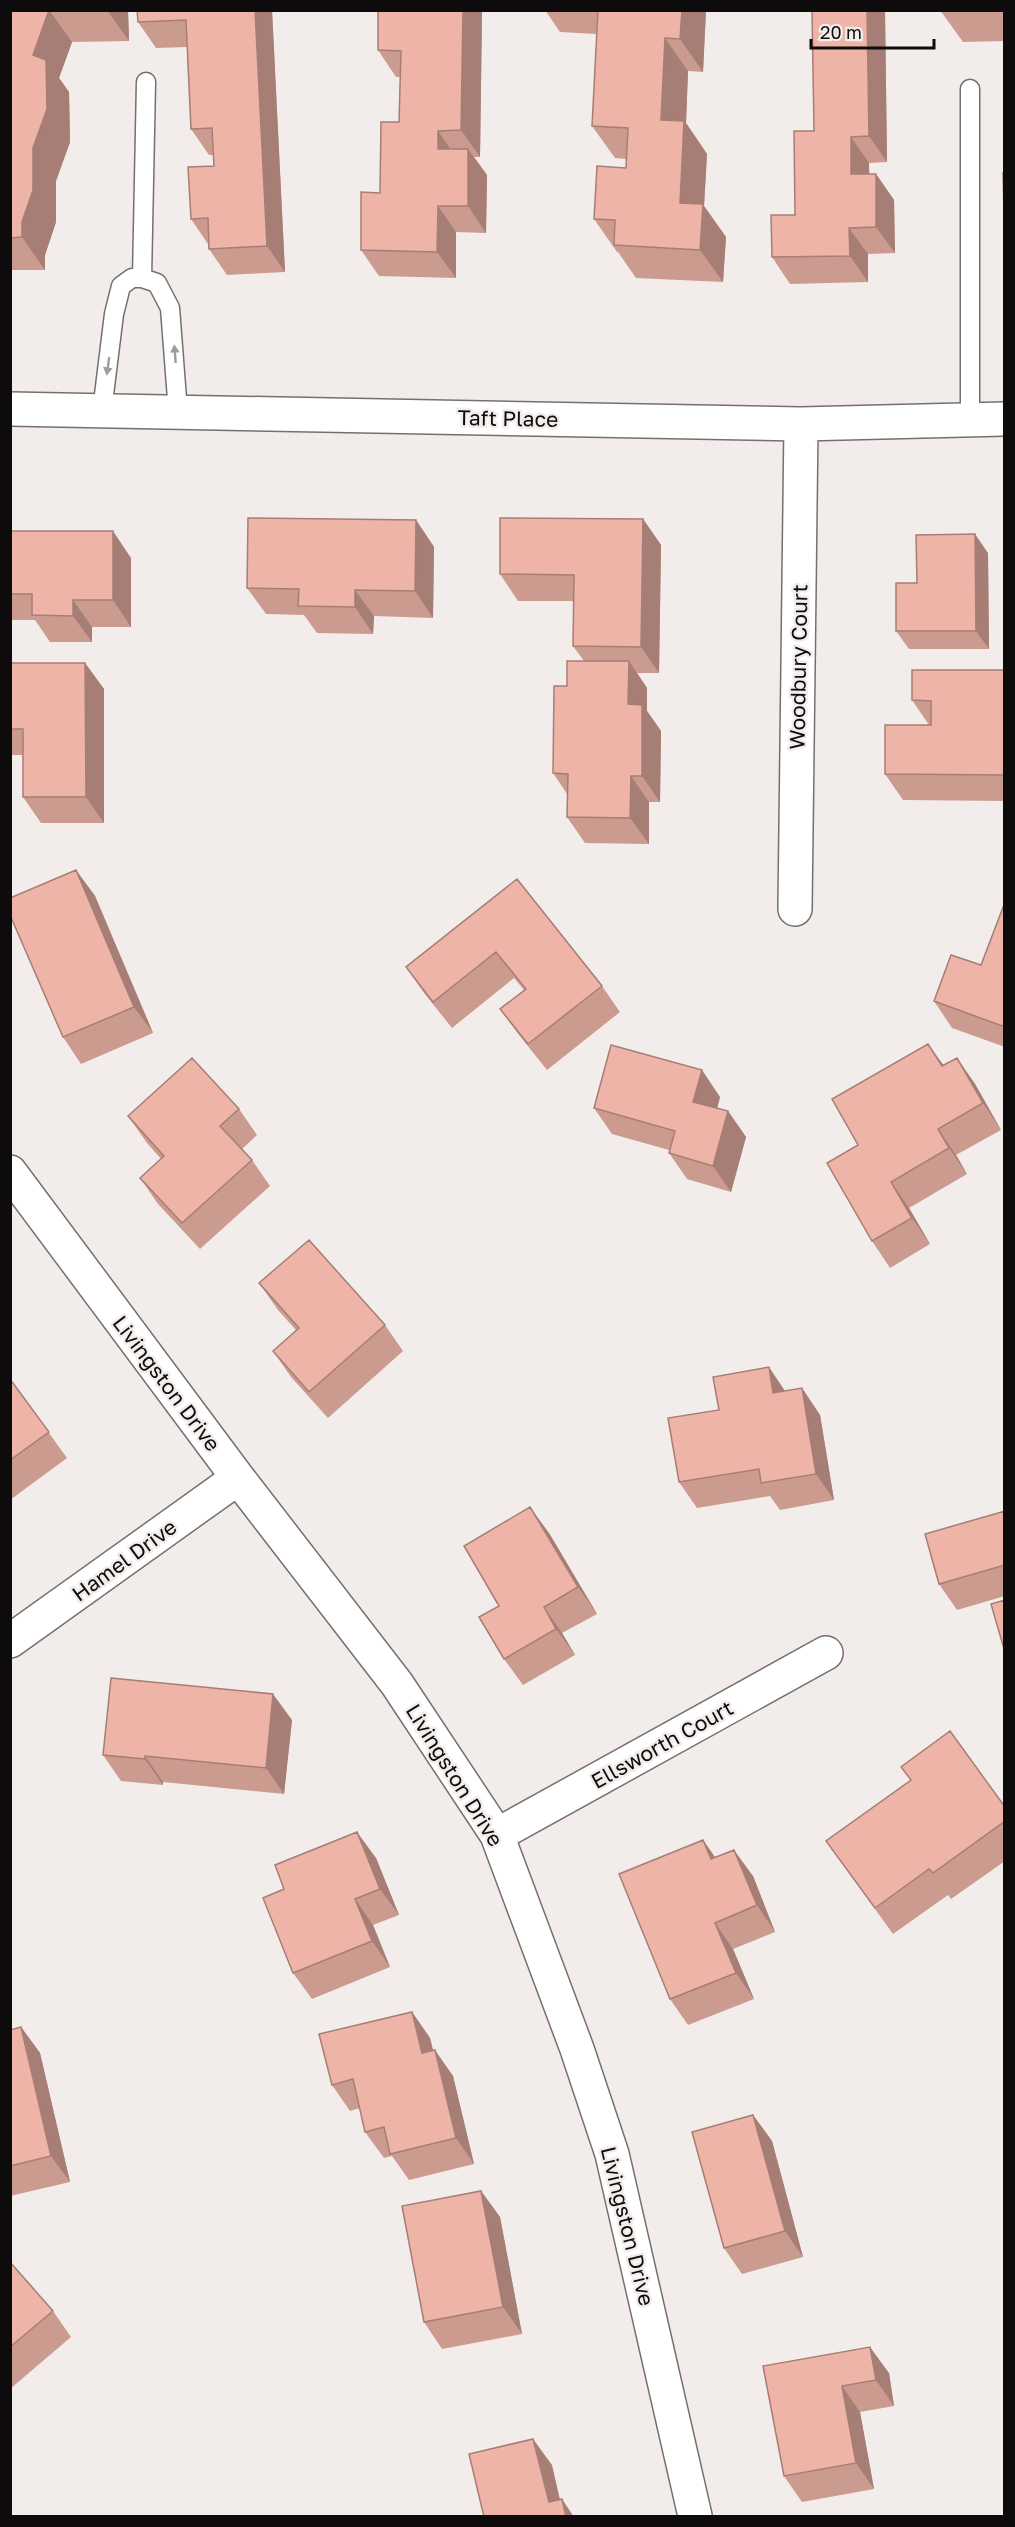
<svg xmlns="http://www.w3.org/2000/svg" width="1015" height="2527" viewBox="0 0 1015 2527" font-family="'Golos Text',sans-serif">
	<rect width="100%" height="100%" fill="#f2edeb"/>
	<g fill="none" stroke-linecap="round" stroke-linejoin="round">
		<defs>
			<path id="service" d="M970,89V420
				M142,278L146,82
				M102,411L114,314L121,286L132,278H142L157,283L170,308L178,412"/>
			<path id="minor" d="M10,409L801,424L1004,419
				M795,909L801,424
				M10,1172L238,1478L397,1684L497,1835L577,2049L612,2154L695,2516
				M10,1641L238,1478
				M497,1835L826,1653"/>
		</defs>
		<use href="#service" stroke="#74706e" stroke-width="21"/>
		<use href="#minor" stroke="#74706e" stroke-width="36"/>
		<use href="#service" stroke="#fff" stroke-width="18"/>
		<use href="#minor" stroke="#fff" stroke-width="33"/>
	</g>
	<path fill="#cc9b90" d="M10,10H128L129,41L72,42L59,78L69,92L70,142L56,181V222L45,255V270H10Z
		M272,10L285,272L227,275L209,249L208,244L191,219L214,166L213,155H209L191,129L187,47L156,48L138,22Z
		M545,10H706L703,72L688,71L686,123L707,154L704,206L726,237L723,282L636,278L618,252H617L594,219L626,168L627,159L615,158L592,126L597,34L560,32Z
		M940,10H1005V41L963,42Z
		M885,11L887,162L869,163V174H876L894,200L895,253L868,254V282L790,284L772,257L795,215L814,131Z
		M482,12L480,157H474L487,175L486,233L456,232V278L379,276L361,250L380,193L399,122L400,77H396L378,50Z
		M643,519L661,545L659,673H637L647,688V711L661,731L660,802H649V844L585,843L567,817V794L553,773L567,686L584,661L573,646V601H518L500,574Z
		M416,520L434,547L433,618L374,616L373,634L317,633L304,615L266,614L247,588Z
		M10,531L131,558V627H92V642H50L35,620H10Z
		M988,553L989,649H909L896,631Z
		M10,663H85L104,689V823H41L23,797V755H10Z
		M1005,670V801L903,800L885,774L929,725L912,700Z
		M76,870L95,896L153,1033L81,1064L63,1037Z
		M517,879L602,986L620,1012L547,1070L519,1035L500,1009L524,990L514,978L452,1028L424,993L406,967Z
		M1005,902V1047L952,1028L934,1001L981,965Z
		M957,1058L975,1084L1001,1130L956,1155L967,1174L909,1208L930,1244L890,1268L872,1241L858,1145L944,1065Z
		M720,1097L717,1108L728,1111L746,1137L731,1192L687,1179L669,1153V1150L612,1134L594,1108Z
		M239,1109L257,1135L242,1149L252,1160L270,1186L200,1249L158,1204L140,1178L161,1159L147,1143L128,1116Z
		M259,1283L385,1325L403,1351L328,1418L291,1377L273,1351L296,1330L278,1310Z
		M10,1379L67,1458L10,1500Z
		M802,1388L820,1415L834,1500L780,1510L770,1496L697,1508L679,1482L719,1410L786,1391Z
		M1005,1511V1596L957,1610L939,1584Z
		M549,1533L597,1614L562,1633L575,1655L523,1685L504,1659L499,1606Z
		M292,1720L284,1794L163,1782V1785L121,1781L103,1755Z
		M1005,1807V1861L951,1899L948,1895L893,1934L826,1841Z
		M703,1840L715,1857L753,1876L775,1932L733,1949L754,1999L688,2025L670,1999Z
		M376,1858L399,1915L373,1925L390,1967L312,1999L293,1973Z
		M412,2012L430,2038L433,2051L453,2076L474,2164L409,2180L392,2156L384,2158L365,2132L360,2108L350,2111L332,2085Z
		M21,2027L40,2053L70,2182L10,2196V2030Z
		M753,2115L772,2141L803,2257L742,2274L724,2248Z
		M481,2191L500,2217L522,2334L442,2349L424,2322Z
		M10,2262L53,2311L71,2337L10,2389Z
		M763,2366L889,2373L894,2406L860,2412L874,2489L802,2502L784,2476Z"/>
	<path fill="#a67e75" d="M49,10L72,42L59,78L69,92L70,142L56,181V222L45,255V270L22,237V222L33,148V55Z
		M107,10H128L129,41Z
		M255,10H272L285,272L267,246Z
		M463,10H481L482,12L480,157L461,130Z
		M682,10H706L703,72L680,39Z
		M867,10H885L887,162L869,136Z
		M665,38L688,71L686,123L707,154L704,206L726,237L723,282L700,250L680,203L661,120Z
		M438,131L456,157L438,149Z
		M851,137L869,163L870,200L851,174Z
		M468,149L487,175L486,233L468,206Z
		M876,174L894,200L895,253L876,227Z
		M438,206L456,232V278L437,252Z
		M849,228L868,254V282L850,256Z
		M643,519L661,545L659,673L641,647Z
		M416,520L434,547L433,618L415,591Z
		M113,531L131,558V627L113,600Z
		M975,534L988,553L989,649L976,631Z
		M355,590L374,616L373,634L355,607Z
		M73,600L92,627V642L73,616Z
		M629,661L647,688V711L661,731L660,802L642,776L628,704Z
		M85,663L104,689V823L86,797Z
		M631,776L649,802V844L630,818Z
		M76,870L95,896L153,1033L134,1007Z
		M928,1044L947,1070L942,1066Z
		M957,1058L975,1084L1001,1130L983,1103Z
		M702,1070L720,1097L712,1128L693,1102Z
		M728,1111L746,1137L731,1192L713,1166Z
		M938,1129L956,1155L967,1174L949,1148Z
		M891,1182L909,1208L930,1244L912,1218Z
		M769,1367L787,1394L773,1393Z
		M802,1388L820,1415L834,1500L816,1474Z
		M530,1507L549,1533L597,1614L578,1587Z
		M544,1607L562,1633L575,1655L556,1629Z
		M273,1694L292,1720L284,1794L266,1768Z
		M145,1756L163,1782V1785L145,1759Z
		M357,1832L376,1858L399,1915L380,1889Z
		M703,1840L721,1866L711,1859Z
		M734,1850L753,1876L775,1932L757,1905Z
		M355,1899L373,1925L390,1967L372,1941Z
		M715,1923L733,1949L754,1999L736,1973Z
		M412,2012L430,2038L440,2079L422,2053Z
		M21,2027L40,2053L70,2182L51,2156Z
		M435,2050L453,2076L474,2164L456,2138Z
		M753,2115L772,2141L803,2257L785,2231Z
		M481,2191L500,2217L522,2334L503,2307Z
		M870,2347L889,2373L894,2406L876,2380Z
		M842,2386L860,2412L874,2489L856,2463Z
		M533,2439L552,2465L564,2517L549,2502Z
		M562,2499L574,2517H566Z"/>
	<path fill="#edb4a7" stroke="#a67e75" stroke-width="1.5" d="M10,10H49L33,55L46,60L47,109L33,148V190L22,222V237L10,238Z
		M137,10H255L267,246L209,249L208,218L191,219L188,167L214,166L212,128L191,129L186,20L138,22Z
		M378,10H463L461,130L438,131V149H468V206H438L437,252L361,250V192L380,193L381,122H399L401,51L378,50Z
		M598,10H682L680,39L665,38L661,120L684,121L680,203L703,204L700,250L614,245L615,220L594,219L597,166L626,168L628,128L592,126Z
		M812,10H867L869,136L851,137V174H876V227L849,228L850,256L772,257L771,215H795L794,131H814Z
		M1003,173H1005V212H1004Z
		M248,518L416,520L415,591L355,590V607L298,606L299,589L247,588Z
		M500,518L643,519L641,647L573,646L574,575L500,574Z
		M10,531H113V600H73V616L32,615V594H10Z
		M975,534L976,631H896V583H917L916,535Z
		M567,661H629L628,704L642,705V776H631L630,818L567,817L568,774L553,773L554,686H567Z
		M10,663H85L86,797H23V729H10Z
		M912,670H1005V775L885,774V725H931V701L912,700Z
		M76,870L134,1007L63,1037L10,915V898Z
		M517,879L602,986L528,1044L500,1009L526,989L496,952L433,1002L406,967Z
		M1005,902V1027L934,1001L951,955L981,965Z
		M928,1044L942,1066L957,1058L983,1103L938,1129L949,1148L891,1182L912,1218L872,1241L827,1163L858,1145L832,1099Z
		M611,1045L702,1070L693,1102L728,1111L713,1166L669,1153L675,1131L594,1108Z
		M192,1058L239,1109L220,1126L252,1160L182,1223L140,1178L164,1156L128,1116Z
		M309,1240L385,1325L309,1392L273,1351L299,1328L259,1283Z
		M769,1367L773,1393L802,1388L816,1474L761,1483L759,1469L679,1482L668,1418L719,1410L713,1377Z
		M10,1379L49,1432L10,1460Z
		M530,1507L578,1587L544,1607L556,1629L504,1659L479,1617L499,1606L464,1546Z
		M1005,1511V1565L939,1584L925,1534Z
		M1005,1600V1649H1004L991,1604Z
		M111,1678L273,1694L266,1768L145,1756V1759L103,1755Z
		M950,1731L1005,1807V1821L933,1873L929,1869L875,1908L826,1841L911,1780L901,1767Z
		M357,1832L380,1889L355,1899L372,1941L293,1973L263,1898L284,1889L275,1865Z
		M703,1840L711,1859L734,1850L757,1905L715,1923L736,1973L670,1999L619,1874Z
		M412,2012L422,2053L435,2050L456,2138L390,2154L384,2127L365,2132L353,2079L332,2085L319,2034Z
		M21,2027L51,2156L10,2166V2030Z
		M753,2115L785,2231L724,2248L692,2132Z
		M481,2191L503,2307L424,2322L402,2206Z
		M10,2262L53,2311L10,2347Z
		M870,2347L876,2380L842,2386L856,2463L784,2476L763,2366Z
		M533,2439L549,2502L562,2499L566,2517H484L469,2454Z"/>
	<defs><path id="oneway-solid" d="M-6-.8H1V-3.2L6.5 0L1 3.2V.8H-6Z" transform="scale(1.5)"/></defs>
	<g fill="#9e9d9d">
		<use href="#oneway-solid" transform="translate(175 354) rotate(-94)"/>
		<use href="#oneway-solid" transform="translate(108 366) rotate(98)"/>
	</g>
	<g text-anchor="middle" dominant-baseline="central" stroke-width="5" stroke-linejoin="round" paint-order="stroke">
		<g font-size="21" fill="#0d0b0b" stroke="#f2edeb">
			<text transform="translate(508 418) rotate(1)">Taft Place</text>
			<text transform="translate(798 667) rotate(-89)">Woodbury Court</text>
			<text transform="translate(167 1383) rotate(53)">Livingston Drive</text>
			<text transform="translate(124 1560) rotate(-36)">Hamel Drive</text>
			<text transform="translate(662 1744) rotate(-29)">Ellsworth Court</text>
			<text transform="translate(455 1775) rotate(58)">Livingston Drive</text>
			<text transform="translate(628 2226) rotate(76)">Livingston Drive</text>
		</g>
	</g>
	<rect width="1015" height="2527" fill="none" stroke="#0d0b0b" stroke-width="24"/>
	<path d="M811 39v9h123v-9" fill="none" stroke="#0d0b0b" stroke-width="3"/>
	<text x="820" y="39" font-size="18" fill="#0d0b0b" stroke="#f2edeb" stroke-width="4.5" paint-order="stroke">20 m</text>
</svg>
